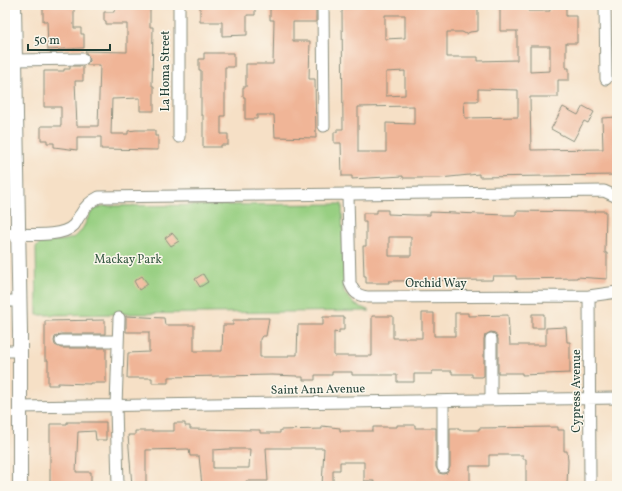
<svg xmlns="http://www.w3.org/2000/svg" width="622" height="491" viewBox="0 0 622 491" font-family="Vollkorn,serif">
	<rect width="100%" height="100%" fill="#fbf7ec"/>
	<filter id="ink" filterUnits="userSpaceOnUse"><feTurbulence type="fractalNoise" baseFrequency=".025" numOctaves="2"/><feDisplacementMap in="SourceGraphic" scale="8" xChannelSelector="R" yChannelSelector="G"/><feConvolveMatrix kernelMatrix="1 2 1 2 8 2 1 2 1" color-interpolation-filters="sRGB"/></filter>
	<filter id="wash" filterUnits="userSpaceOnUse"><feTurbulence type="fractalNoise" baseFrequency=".012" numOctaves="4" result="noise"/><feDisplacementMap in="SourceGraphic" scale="16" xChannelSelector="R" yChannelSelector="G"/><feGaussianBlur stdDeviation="0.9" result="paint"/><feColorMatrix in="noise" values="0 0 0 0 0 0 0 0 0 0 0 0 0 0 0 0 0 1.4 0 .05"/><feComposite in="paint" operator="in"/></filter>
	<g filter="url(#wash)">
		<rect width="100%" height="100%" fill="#f6e0c6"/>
		<path fill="#98cf82" stroke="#5c865b" d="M342,204L344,293L356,305L370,311L37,315L36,247C46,237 62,244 74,237C84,232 86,218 93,210L103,206Z"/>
		<g id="blocks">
			<path fill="#f0b597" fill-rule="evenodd" d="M43,5H74V28H81V34H84V48L48,50L47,21H43Z
				M116,5H150V27H153L152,86H154V111H140V98L112,99L111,134H128V131L136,130H155V136H158V150L101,149V137H77V150L54,147V143H47V140H41V126H61V107H44V71H64V69H70V66H83V81H75L77,126H98L100,65H86L90,59L85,51L127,52V24H106V21H104V12H114V10H116Z
				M200,5H255V15H247V35L222,36V22H200Z
				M364,5H478V31L470,32L466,34L462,32H447V57H478V61L517,60V31H500V5H528V11H550V5H566V16H577V43H566V68H569V80H558V97H530L531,150L603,149L602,118L617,117V175L479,177V174L440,178H403V176L352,179V176H342L341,143H334V132H337V129H343L342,12L343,6ZM385,15H405V38L385,39ZM530,46H550V71L530,72ZM405,71V95L386,96V72ZM478,89L518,90V117L465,118L464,101H478ZM414,106V124L386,123V152H358V107Z
				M280,7L316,8V22H293V41H310L309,79H315L316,138L275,137L274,115H257V119H245V97H243V87H246V64H273L274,20H270V9Z
				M204,53H234V67H225V116H221V134H228V145H221V147H203V115H201V70H199V59H204Z
				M583,106L594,112L588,123L584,121L573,141L551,129L563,107L578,115Z
				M377,210H388V214L413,215H430V212L505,215H516V211L595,212V211H606L605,253H607V279L577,277V278L516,279V276H493L492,280L389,281V283H366V276H364L363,246H366V222H363V213H377ZM389,237H411V256H389Z
				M172,233L179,241L171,246L165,238Z
				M203,274L208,282L200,287L195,279Z
				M142,276L148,284L139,290L134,281Z
				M422,313H434V336H455V313H468V316L508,315L510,345H546V328L566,327L567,342H570V373L522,375V373H498V339L495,333L491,332L485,335L484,339V376L482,377H472V374H452V371H432V374H414V382H397V375H352V372H332V375H315V380H303V377H297V376L272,375L168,377V383H152V378H127L128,353L149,352V332H126V316L164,318L165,325H194V351H222L223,325H233V320H248V318H269L266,336H262L260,339V357H288V355H297L298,325H323V317H344V330H339V333L334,332V356H372V316H393V338H422Z
				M532,314H544V328H532Z
				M105,320V334H61L55,337L54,341L55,345L61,348H106V383H90V384L58,383V385H48V360H45V321Z
				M67,422H106V440H96L95,431L78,432L76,472H91V486H50V424H67Z
				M174,423H185V426H190V429L260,430V433H280V430L322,429V426L340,428V431H373V427H397V425H415V428H436V467L439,473L443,474L447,473L450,467V428H459V430H479V428L558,427V430H564V451H567L568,461L567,485H526V459H523V455H489V466H470V486H374V481H364V462H340V470H333V486H322L324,448H266L268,481H246V483L222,484V486H202L199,456H190L189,449L146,450V486H132L128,435H135V431H174ZM228,449H250L249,468H213V450Z"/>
		</g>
	</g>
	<g filter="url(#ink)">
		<use href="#blocks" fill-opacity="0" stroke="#8a8e7d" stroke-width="1"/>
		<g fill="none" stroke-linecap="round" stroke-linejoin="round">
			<defs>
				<path id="minor" d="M179,5V137
					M323,5L324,126
					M605,5L606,79
					M14,60L83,59
					M348,195L350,283C354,293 357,295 367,297L589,296L617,292
					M5,234C24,233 61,239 74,225C77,221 78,217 81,214C85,206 91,201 99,197L604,191L617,197
					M589,296L590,486
					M5,301H19
					M61,341H118
					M5,351H20
					M491,400V339
					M443,401V467
					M20,407L617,398
					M118,486L116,406L119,318"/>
				<path id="major" d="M14,5L20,332V486"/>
			</defs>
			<use href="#minor" stroke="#8a8e7d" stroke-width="13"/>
			<use href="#major" stroke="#8a8e7d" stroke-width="16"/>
			<use href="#minor" stroke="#fff" stroke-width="11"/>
			<use href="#major" stroke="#fff" stroke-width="14"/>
		</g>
	</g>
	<g text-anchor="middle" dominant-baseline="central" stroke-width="3" stroke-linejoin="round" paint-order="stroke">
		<g font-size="12" fill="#1f3d34" stroke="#fbf7ec">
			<text transform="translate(166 71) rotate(-90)">La Homa Street</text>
			<text x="436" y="284">Orchid Way</text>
			<text transform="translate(318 390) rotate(-1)">Saint Ann Avenue</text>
			<text transform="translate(577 391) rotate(-90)">Cypress Avenue</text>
		</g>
		<g font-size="12" fill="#375a44" stroke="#fbf7ec">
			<text x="128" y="260">Mackay Park</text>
		</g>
	</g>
	<rect width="622" height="491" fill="none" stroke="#fbf7ec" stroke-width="20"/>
	<path d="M28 44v6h82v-6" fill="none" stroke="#1f3d34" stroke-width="2"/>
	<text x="34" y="44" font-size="12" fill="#1f3d34" stroke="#fbf7ec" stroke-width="3" paint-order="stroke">50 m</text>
</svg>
